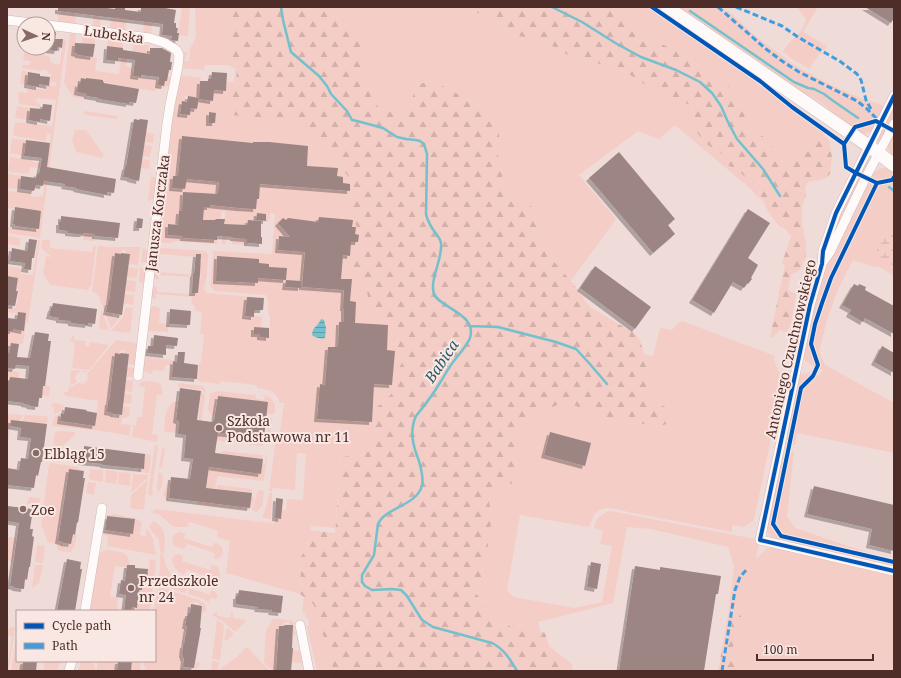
<svg xmlns="http://www.w3.org/2000/svg" width="901" height="678" viewBox="0 0 901 678" font-family="'Noto Serif',serif">
	<defs>
		<pattern id="forest-firs" width="22" height="20" patternUnits="userSpaceOnUse"><rect width="22" height="20" fill="#f4cdc6"/><path d="M5 1l3.5 6h-7zM16 11l3.5 6h-7z" fill="#d3b0aa"/></pattern>
		<pattern id="wetland-marsh" width="20" height="14" patternUnits="userSpaceOnUse"><rect width="20" height="14" fill="#f4cdc6"/><path d="M1 5h8M5 5V1M11 12h8M15 12V8" fill="none" stroke="#d3b0aa"/></pattern>
		<pattern id="water-rules" width="6" height="5" patternUnits="userSpaceOnUse"><rect width="6" height="5" fill="#72c1cc"/><path d="M0 2.5h6" fill="none" stroke="#609da6"/></pattern>
		<filter id="shadow"><feDropShadow dx="-3" dy="3" stdDeviation="0" flood-color="#0004"/></filter>
	</defs>
	<rect width="100%" height="100%" fill="#efdcd9"/>
	<path fill="#f4cdc6" fill-rule="evenodd" d="M182,7H190L188,36L178,35Z
		M195,7H230L231,62H237L236,92L232,91L231,115L295,122L342,168L353,183V219L364,241L362,260H350L367,291L368,299L378,313L383,315L397,332L398,347L407,357L395,374V390L384,402L377,407C376,417 374,450 364,455C360,456 346,456 341,457L335,528L311,526L309,544L301,557L300,594L226,573L230,541L217,537L218,531L190,522L187,527H174L158,514L147,511L153,512L154,510L155,509L254,521L253,523H254L255,521L274,523L275,518L281,519L282,510H286L287,499L303,500L306,454L297,453L295,490L273,488L272,491H269L277,432H280L284,403H280C277,391 267,389 257,388V385L221,381L220,384L198,381L199,363L201,362L204,337V334H200L202,312L195,311V306L191,303L192,297L156,294V300L151,297L152,288L157,286V292L191,294L192,293H198L199,282H200L201,274H194L200,273V265H195V261H202V258H200V255H196L195,257L160,254V260L155,257L156,250L162,248L205,251L208,254L207,274L204,289L207,293L264,298L263,310H255L254,316L262,317L261,327H254V334H260V337H269L270,318L268,311V300L266,295L214,291L210,285V283H211L213,251L272,254L275,214L270,213L269,220L267,222H265L266,214L257,213L256,220H248L247,245L232,244L233,237L226,236L225,244H222L224,218H225V211H222L217,235V244L177,241C170,244 158,245 157,235L160,234V232L158,230L162,193H165V187H163L170,131L179,75L201,78L200,89L226,91L227,82H233L235,75V69L229,65H205L204,70L181,68L184,52H187V55H186L185,61H189L190,49L196,37ZM185,96L199,98L197,109L191,108L190,115L180,114L182,102H184ZM209,112L216,113L215,123H209Z
		M319,7H461L468,11L483,14L493,20L511,35L544,40L559,51L580,60L595,62L609,68L627,73L644,84L692,106L694,110L693,117L707,144L717,150L726,157L728,165L737,169L745,177L756,184L762,199L757,197L753,191L675,125L659,139L638,131L579,175L616,219L571,281L537,242L535,209L507,190L503,180L498,157L500,142L483,107L439,84L428,82L417,84L414,88L412,103L407,120L404,123L391,112L376,106L371,92L364,81L360,64L363,53L370,46L340,20L322,10Z
		M625,7H647L677,27L763,87L788,108L826,133L824,136L815,139L804,154L799,155L785,168L781,166L782,158C774,151 770,139 760,135C757,135 753,135 750,134L739,104L733,92L723,81L708,70L685,56L652,39L644,41L635,39V27L624,16Z
		M675,7H715L717,8L728,11L758,38L793,64L823,81L860,98L880,104L886,108L874,129L865,134C850,130 841,119 829,109C819,100 807,94 794,89Z
		M797,7H818L803,32L827,46L813,62L810,69L793,60L783,51L788,44L803,29L806,19Z
		M59,11L76,13L75,24L58,22Z
		M93,16L101,18L100,27L93,26Z
		M111,19L126,20L125,30L110,29Z
		M144,22L152,23L151,34L143,33Z
		M70,33L76,34L74,53L78,54V55L97,58L95,71L119,74L121,59L122,58L127,59L126,66L132,68L134,72H133V76L167,81L168,77L173,78L171,85L153,91L135,88L134,91L126,88V87L118,85V86L115,85V84L104,82V83L92,79L81,78L80,84L76,83L75,88H78L77,92L84,93H87L86,99L73,97L64,83Z
		M83,34H85V37L95,38V44H90V45L82,43Z
		M109,36L122,39L123,48L107,46Z
		M63,39L66,41L40,238L7,233V227L38,230L41,211L7,208V191L32,193L31,196L40,197L41,195L43,196L51,134H47L46,141L16,136L13,135L15,122L52,126L56,100L37,98L36,102L40,104V107L19,104V100L18,99L19,92L27,93L28,88L46,90V85L56,86L57,83L50,81L51,74L47,73V70L43,69L42,71L22,68V66L24,65H30L31,61L23,60L24,53L49,56L51,63L60,65Z
		M135,40L143,41L142,44L149,45L148,54L132,52Z
		M22,71L28,72L27,85L20,84Z
		M894,102C894,107 895,113 894,118C893,125 884,139 877,142L876,141Z
		M17,106L30,108L29,120L15,118Z
		M85,111L118,116L117,119L84,115Z
		M75,130H86L104,155L102,158L76,152L72,139Z
		M894,130V158C884,148 888,141 894,130Z
		M145,132L154,134L153,143L145,142L146,136H144Z
		M12,139L26,140L24,156L10,153Z
		M144,145L152,146L150,157L143,156Z
		M871,153L872,156L826,257L832,230Z
		M10,157L32,160L33,162L41,163L40,168L30,167L29,174L11,172L8,170Z
		M142,159L150,160L149,169L139,168Z
		M885,168L894,170V276L878,266L874,267L853,260L838,289L827,320L819,352L825,365L894,403V453L797,433L795,445L787,441L785,436L798,381L800,375C809,371 811,372 819,376L823,370C815,366 806,365 803,356L815,299L820,282L827,265L873,174L879,169Z
		M8,174L21,176L20,189L7,188Z
		M151,177H156L154,198L151,200L148,201Z
		M84,233L95,234L94,241L83,240Z
		M7,236L20,238V246L7,244Z
		M38,240H40L28,323H26L23,344L11,343L10,347H7V331H13V329L24,330L18,314L7,312V307L16,308L19,291L15,290L18,278L7,276V266L21,268V274L33,275Z
		M42,240H50V248L92,252L93,247L96,245L91,287L89,286L88,290L50,285L43,273L46,256L52,257L41,248Z
		M98,246L114,247H140L138,265L127,264L130,254L126,253V251L122,250L121,254L115,259H113V263L114,264L109,302H108L107,306L113,313V317H117V315H122L111,328L99,297L96,293L92,292Z
		M143,248C149,251 147,256 147,263L141,262Z
		M127,267L138,269L136,278L127,277Z
		M157,267H159V272L193,275V277L158,275V280L155,279L153,277L155,268Z
		M140,268L146,269L144,282L143,283L139,282Z
		M126,280L136,281L135,292L125,291Z
		M124,294L134,295L133,305L122,303Z
		M154,306L158,307L160,309L159,323L169,324L168,332L146,331L149,308Z
		M126,307L133,308L130,333L111,331L123,317Z
		M101,309L108,328L107,330L100,329L99,327Z
		M682,321L775,356L774,360L783,381L754,520L744,527L732,525V532L628,512C617,509 602,504 594,515C592,519 591,524 588,527L520,515L507,591L514,597L574,608L602,602L612,546L600,544L603,530L594,528C596,518 601,513 611,511L760,540L756,559L766,549L770,547L894,576V671H749L733,668L730,653L734,644L737,610H729L734,566L728,547L651,529L627,527L613,603L538,622L540,631L523,625L512,627L501,619L487,612L486,603L475,593L488,557V536L492,521L489,500L499,483L514,484L518,419L566,402L616,422H636L652,426L664,425L671,421L673,413L664,406L654,403L650,393L644,354L653,356L660,328L672,330L677,324Z
		M74,334V340L85,341V346H89L90,342L109,345L89,370L72,368L75,343L70,340Z
		M116,340L135,343L138,345L135,365L127,364L128,361L129,354L125,353V351L121,350L120,354L113,359L112,363L114,364L111,389L112,391H110L109,402H108L107,406L113,413V417H117L118,415H122V406L130,407L129,416L126,418H122L121,424L131,425L129,436L127,435L95,430L52,426L54,417L61,413L60,421L95,425L98,401L66,396L63,392H68L69,386L72,387L78,383L83,384C87,382 89,379 87,374Z
		M144,357L173,360L172,378L170,377L171,365H165L164,371L153,370L152,374C140,372 143,367 144,357Z
		M126,367L135,368L134,377H127V371L126,370Z
		M7,370L19,372V378L7,377Z
		M71,370L87,371L86,373L81,371L77,373L75,377L77,382L71,385L70,384Z
		M126,380L133,381L132,392L125,391Z
		M145,381C158,382 164,381 162,395H157L152,434L158,435L157,442L132,437L133,425L136,426L137,417H142L145,387L139,386C139,382 142,382 145,381Z
		M179,383L203,386L205,389V394L202,390L178,387Z
		M41,385L50,386L49,396L38,395Z
		M201,391L205,396L201,423L198,422Z
		M217,391L255,395L256,394V399L264,400L265,395C273,397 276,405 275,413L274,414H267L268,402L218,396L217,397L214,417L208,410L210,394Z
		M124,394L132,395L131,404L122,403L123,398H124Z
		M173,402H178L176,420L179,421L178,433L164,432C165,422 164,409 173,402Z
		M55,403L64,405L62,411L54,414V409L51,404Z
		M7,414L23,415L20,420L18,427H17L18,421L11,420L7,449Z
		M25,415L46,416L48,417L47,424L22,422Z
		M269,417L272,418L270,433L267,435Z
		M58,431L75,432V435L54,454H52L55,433Z
		M213,432L264,439L263,446L212,440Z
		M155,444L158,446L152,489L153,494L150,496L148,494Z
		M162,448L165,449L162,468L159,467Z
		M223,451L263,455V459L245,457V456H238L236,455V456L234,455L221,454V452Z
		M791,452H794L787,516L795,528L869,553L894,559V568L777,540L772,538L766,530L782,456L785,453Z
		M142,453L151,455L149,473L137,472L138,469H144L145,455Z
		M266,456L267,458L264,479L262,481L217,476L215,489L206,488L209,467L261,474L262,464H265Z
		M52,463L77,467L81,470L69,469L68,473L71,474L68,481H67L65,490H66V493H64L63,503L64,504V506H62L61,517L62,518V520H61L59,531H58L57,535H59L58,541L63,542V546L67,547L68,544H71L72,537V534L77,535L75,545L71,552L59,551L57,548V544L48,542L41,524L49,465Z
		M90,469L103,470V482L91,480L89,477Z
		M106,470L118,472L116,484L105,482Z
		M119,472L131,473L130,486L118,484Z
		M158,473H161C165,479 162,488 158,493L157,486Z
		M133,474L148,475L144,509L142,510L130,508L131,495L147,480L146,479L131,493Z
		M171,476L168,500H167L163,495L164,491Z
		M88,482L96,483L94,495L86,493Z
		M217,485L252,489V493L217,489Z
		M258,490L264,491L262,506L257,512L253,511L252,509Z
		M254,491C255,497 253,506 249,510L197,504L198,494L254,497Z
		M269,493H272L271,519L262,518L267,504Z
		M30,497L40,498L38,510L33,505L27,504L28,499Z
		M114,514L135,518L142,522L140,535L146,536L147,528L153,538L156,555L107,546L108,536L104,535L105,530L133,533L135,519L107,516V515Z
		M153,521C168,529 165,541 164,555L160,551L159,540L153,533L149,526Z
		M180,532L186,534L184,538L212,547L214,543C225,544 226,556 216,559L214,558L215,553L187,544L184,549C176,547 169,545 174,535Z
		M9,537L17,538L15,548L16,549V551H14L13,562L7,561V541Z
		M37,545L45,546L43,563L35,562Z
		M107,550C118,552 130,550 129,565H127V567L115,566L110,596L118,598L117,608L119,611H89L98,555L103,551Z
		M160,553C164,556 164,557 165,561C166,572 174,577 183,580L182,585L188,587L186,592L185,593L162,585L158,582L160,569Z
		M179,554L183,556L182,561L210,570L212,565L218,567C220,570 221,582 217,584C216,585 215,584 214,584L215,579L187,570L184,575C178,572 173,567 172,560L175,555Z
		M150,559L156,560L154,583H147Z
		M35,565H43L39,583L32,588Z
		M140,585L153,587L151,605L149,611H131L132,607H137L139,590H142V587Z
		M160,588H162L199,600C205,603 207,606 206,612L202,611L203,605H199V603L193,602V604L190,603L189,612H188L187,615H186L185,626L187,627V630H185L184,640L186,641L185,644H182L181,655L182,656V658H183L182,667L185,668V669L190,670L191,668L195,669L196,662L200,663L199,666L194,671H147L144,666L143,661H155V611H154L157,591Z
		M189,588L210,595L211,591H214C216,593 218,596 217,599L210,598L209,603L202,598L188,594Z
		M304,597L314,605L334,671H317L307,627L309,625V619L305,618L306,613L302,612Z
		M217,611V616L230,618L231,612L233,613V618L247,620L236,631H234L225,623L212,615Z
		M273,618L293,621L296,635H291L293,633V626L289,625V622H285L284,626H279L277,636H278L277,646L279,647V650H277V654L282,671C274,671 267,669 264,661L266,631Z
		M217,620L223,624L224,627L220,660L212,659Z
		M11,627H15L9,668L7,671L12,636L7,635V629H10Z
		M227,628L233,633V635L226,641L224,640Z
		M17,637V661H24V662H23L22,671H11L16,638Z
		M247,647L267,668L271,671H220L221,668L238,656L245,648Z
		M291,650L300,651L302,663L292,662V655Z
		M44,661H60L57,671H44Z
		M77,661H85L92,663L95,667V671H78L81,662Z
		M100,661H118V665H116V669L117,670V671H97V663Z
		M133,661H140L141,666L140,671L130,670L132,667Z
		M212,661L219,662L218,671H206L207,669L211,670Z"/>
	<path fill="url(#forest-firs)" d="M230,7H319L322,10L340,20L359,34L370,46L363,53L360,64L364,81L371,92L378,95L377,106L391,112L404,123L407,120L412,103L414,88L417,84L428,82L439,84L483,107L498,128L500,142L498,157L503,180L507,190L535,209L537,242L571,281L590,307L634,333L640,340L644,354L650,393L654,403L664,406L673,413L671,421L664,425L652,426L636,422H616L566,402L519,419L514,484L499,483L489,500L492,521L488,536V557L475,593L486,603L487,612L501,619L511,627L523,625L545,633L549,646L572,664L573,671H334L314,605L300,594L301,557L309,544L310,530L335,533L341,457C346,456 360,456 364,455C374,450 376,417 377,407L384,402L395,390V374L406,357L398,347L397,332L383,315L378,313L373,307L368,299L367,291L350,260H362L364,241L353,219V183L342,168L295,122L231,115L232,91H236L237,62H231Z
		M461,7H625L624,16L628,19L633,18L636,23L635,27L640,32L635,40L644,41L652,39C677,52 715,69 733,91C741,102 746,121 750,134C753,135 757,135 760,135C770,139 774,151 782,158L781,166L785,168L799,155L804,154L815,139L824,136L829,140L832,158L830,174L824,179L808,182L805,188L806,195L802,207V223L806,243V256L800,270L791,275L788,290L796,294L791,324L787,331L784,332L780,330L772,338L770,337L782,279L785,265L782,263L791,236L784,228L780,227L769,213L762,199L756,184L745,177L737,169L727,165C724,151 717,152 707,144C697,135 691,123 694,110L692,106L644,84L627,73L609,68L595,62L580,60L559,51L544,40L511,35L493,20L483,14L468,11Z
		M729,610H736L745,622L730,653L731,660L740,669L749,671H718Z"/>
	<path fill="url(#wetland-marsh)" d="M894,230V266C888,263 882,261 876,257C876,246 883,231 894,230Z"/>
	<path fill="url(#water-rules)" d="M321,319L324,320L326,328L325,338C320,339 316,338 312,335C313,328 314,329 318,324C319,323 320,321 321,319Z"/>
	<g fill="none" stroke-linecap="round" stroke-linejoin="round">
		<path stroke="#72c1cc" stroke-width="2.5" d="M281,7L283,20L291,52L319,76L327,86L331,94L347,111L352,120L357,121L383,128L397,137L406,139L416,140L420,141L424,144L427,154L426,214C427,219 429,223 432,228C435,233 440,237 441,243C443,259 429,280 434,294C437,303 460,311 467,321C471,326 472,331 470,338C466,348 455,358 449,368C446,372 444,377 441,381C434,393 425,405 416,416C409,431 413,446 419,461C421,469 424,477 422,486C416,506 386,507 378,524L374,555L362,575V582L365,586L372,590L392,589L401,590L407,596L422,620L433,627L492,643C504,649 510,659 517,671
			M552,7L582,22L617,44L641,57L676,70L700,82L712,93L721,106L728,122L737,139L763,169L780,196
			M690,11L794,82L808,88L814,89L824,94L832,100L858,118
			M889,187L894,191
			M470,326L498,327L556,342L576,349L589,363L607,384"/>
	</g>
	<path fill="#9c8583" filter="url(#shadow)" d="M58,7H99L115,9V7H125V10L141,12V7L151,8V7H165V8L176,10L174,23H176V28H178L177,33H179L178,41L171,40L172,36L162,35L163,24L58,11Z
		M865,7H894V18L891,23Z
		M48,31L56,32L55,39H63L62,48L58,47L57,51L48,50Z
		M75,43L95,44L93,57L78,55V54L74,53Z
		M107,46L123,48V50L150,54V48H162L171,53L170,62H172L171,70H169L167,81H165L164,86L158,85L159,77L141,75V77L133,76L135,60L118,58V61L106,60Z
		M28,72L40,74V76L50,77L49,86L39,84V87L27,85Z
		M212,72L227,73L226,91L214,90L213,101L199,99L200,81H208V79H211Z
		M81,78L86,79V78L103,80V82H104V83L139,89L136,103L129,102V104L99,99V98L87,96V94L77,92L78,83L80,84Z
		M188,96L199,98L197,109L191,108L190,115L180,114L182,101L187,102Z
		M43,104L52,105L50,121L40,119V122L29,120L30,108L42,109Z
		M209,112L216,113L215,123H209Z
		M134,119L139,120L140,119L148,120L139,181L130,179V178L123,177L125,167H126Z
		M182,136L253,143V142H269L308,146L307,166L338,168L337,176L343,177V183L350,184V191L260,184L259,199H257L256,209L239,208L210,205V207H204L203,220H215L216,219H225L224,224L247,225L248,220L261,221V237H262V244L247,243V239L233,238V237L217,236V240L201,239L183,238V236L168,235V224L178,225L179,211H182L183,192L218,194L219,182L187,179L185,189L172,188L173,176H178Z
		M26,140L50,143L47,167L116,179L114,193L107,192V195L76,189L77,188L64,186L65,184L44,181L43,186L36,185L34,191L20,189L21,176L36,178L37,173L39,174L42,158L24,156Z
		M619,152L675,219L668,225L675,234L653,253L589,178Z
		M15,207L41,211L39,229L15,226V224H13Z
		M748,209L770,223L748,258L758,265L751,278L752,279L748,284L747,283L744,288L733,282L714,313L692,300Z
		M257,213L266,214V221L256,220Z
		M61,216L120,223L118,238L95,236V234L84,233L83,234H78L68,233V231L59,230V222H61Z
		M319,217L353,220L352,227H356L355,234L359,235L358,242H351L350,256L343,255L341,279H352L350,301L356,302L355,323L388,325L387,350L395,351L392,385L374,384L372,422L317,419L320,384L325,385L328,347H338L339,322H344V308H343L344,290L302,287L305,252L278,250L279,236L290,237L278,223L283,218L286,220L288,218L318,222Z
		M137,218L143,219L142,228H136Z
		M29,239L37,240L34,258H32L31,270L24,269L25,263L10,261L12,248L27,251Z
		M115,253L121,254V253L130,254L122,315L106,312L108,302H109Z
		M196,254H201L200,274L198,293H192L193,274H194Z
		M217,256L259,259V263L269,264V267L287,268L286,280L258,278V283L216,281Z
		M595,266L651,307L635,329L580,288Z
		M7,276L18,278L16,291H18L15,306L7,305Z
		M286,280L301,281V288L285,287Z
		M854,284L858,286L859,284L866,287L865,290L894,306V334L865,318L863,322L849,314L851,310L842,305Z
		M247,297L264,298L263,310H254V317L245,316Z
		M53,303L97,309L95,324L88,323V325L71,323V321L59,320V318L49,316L51,308H52Z
		M170,309L191,311L190,325L169,324Z
		M18,312L26,313L24,331L13,329V331H7V318L17,319Z
		M254,327L269,328V338L260,337V334H254Z
		M35,332L49,334L48,341H51L45,386H43L42,398H39L38,407L29,406L30,405L24,404V403L7,401V389L8,381H9L10,377L28,379L29,366L16,365L15,369L7,368V353H9L11,343L19,344L17,357L30,358Z
		M154,335L178,338L177,346L166,345V355L147,353L148,346H153Z
		M882,346L894,353V373L874,362Z
		M178,352H185L184,363L198,365L197,379L172,377L173,361L177,362Z
		M115,353L120,354L121,353L129,354L122,415L113,414V413L107,412L108,402H109Z
		M180,388L201,391L197,420L212,422L213,421H214L218,396L268,402L264,438L218,433L216,446L215,453L263,459L261,474L209,467L206,488L252,493L250,508L169,498L171,477L190,479L193,459L184,458L186,435L178,434L179,421L176,420Z
		M65,407L87,410L86,411L97,413L95,426L60,421L61,413L64,414Z
		M11,420L47,424L42,462H41L38,476L36,475L34,488L7,485V468L19,470L21,458L28,459L31,438L20,437L21,428L10,426Z
		M550,432L591,443L585,466L544,455Z
		M84,446L145,454L144,469L103,465V464L81,462L82,452H84Z
		M69,469L84,471L83,478H85L78,523L77,522L75,535L73,534L71,544L63,543V542L58,541Z
		M814,486L894,505V551L869,545L872,529L807,514Z
		M276,498L283,499L281,519L275,518Z
		M7,506L33,509L30,529H33L32,536L34,537L30,567H29L27,580L25,579L24,589L15,588V587L10,586L19,523L7,521Z
		M107,516L135,519L133,534L105,530Z
		M67,559L81,562L80,569H82L75,611H57Z
		M591,562L601,564L597,589L587,587Z
		M127,565H135V568L148,569L147,582L143,581L142,590H139L137,608L132,607L131,611H124L126,595L119,594L121,580L125,581Z
		M635,566L660,570V567L721,576L718,594H716L704,671H619Z
		M239,590L283,596L281,613L271,612L272,610L257,609L258,607L236,604V596H238Z
		M191,604L202,606L200,628H201L194,668L183,667L184,658H183V655H182L183,645H184L187,626H185L187,615L188,616V613H190Z
		M285,625H293L292,648H293L291,671H276L279,626H284Z
		M24,661H37L36,671H22L23,662Z
		M118,661H132L131,671H117Z"/>
	<g fill="none" stroke-linecap="round" stroke-linejoin="round">
		<defs>
			<path id="street" d="M7,20L39,24
				M48,25L150,38L165,43L175,49L177,51L179,55L178,66L170,105L167,124L138,376
				M894,96L836,213L823,251L822,264L810,305L760,540L894,571
				M823,262L830,252L866,177L894,124
				M85,611L102,508
				M300,625L309,671
				M69,671L72,661"/>
			<path id="secondary" d="M667,7L869,146L894,165"/>
		</defs>
		<use href="#street" stroke="#d1b9b6" stroke-width="10"/>
		<use href="#secondary" stroke="#d1b9b6" stroke-width="14"/>
		<use href="#street" stroke="#fdfaf9" stroke-width="9"/>
		<use href="#secondary" stroke="#fdfaf9" stroke-width="13"/>
		<path stroke="#409de0" stroke-width="3" stroke-dasharray="6 3" stroke-linecap="butt" d="M718,7L766,49L782,61L799,72L857,101L866,108L876,118
			M736,7L782,26L798,37L841,62L857,74L861,80L866,100L872,111
			M722,671L735,590L740,577L748,568"/>
		<defs>
			<path id="cycleway" d="M652,7L760,81L792,107L844,144
				M894,96L836,213L823,251L822,264L810,305L760,540L894,571
				M894,131L876,121L855,127L844,144L846,167L856,173L877,183L892,180L894,177
				M877,183L831,278L822,303L815,324L811,344L818,365L813,376L801,388L773,524L781,536L894,562"/>
		</defs>
		<use href="#cycleway" stroke="#f9e7e4" stroke-width="6"/>
		<use href="#cycleway" stroke="#0057b8" stroke-width="4"/>
	</g>
	<g fill="#866a66" stroke="#f9e7e4" stroke-width="1.5">
		<circle cx="219" cy="428" r="4"/>
		<circle cx="36" cy="453" r="4"/>
		<circle cx="23" cy="509" r="4"/>
		<circle cx="131" cy="588" r="4"/>
	</g>
	<g text-anchor="middle" dominant-baseline="central" stroke-width="4" stroke-linejoin="round" paint-order="stroke">
		<g font-size="14" fill="#4e2d28" stroke="#f9e7e4">
			<text transform="translate(114 34) rotate(8)">Lubelska</text>
			<text transform="translate(157 213) rotate(-83)">Janusza Korczaka</text>
			<text transform="translate(790 349) rotate(-77)">Antoniego Czuchnowskiego</text>
		</g>
		<g font-size="14" fill="#4e2d28" stroke="#f9e7e4" text-anchor="start">
			<text x="227" y="420">Szkoła<tspan x="227" dy="16">Podstawowa nr 11</tspan></text>
			<text x="44" y="453">Elbląg 15</text>
			<text x="31" y="509">Zoe</text>
			<text x="139" y="580">Przedszkole<tspan x="139" dy="16">nr 24</tspan></text>
		</g>
		<g font-size="15" font-style="italic" fill="#2b5c64" stroke="#f9e7e4">
			<text transform="translate(441 361) rotate(-56)">Babica</text>
		</g>
	</g>
	<rect width="901" height="678" fill="none" stroke="#4e2d28" stroke-width="16"/>
	<rect x="16" y="610" width="140" height="52" fill="#f9e7e4" stroke="#b59d99"/>
	<rect x="24" y="623" width="20" height="6" fill="#0057b8" stroke="#b59d99"/>
	<text x="52" y="630" font-size="12" fill="#4e2d28">Cycle path</text>
	<rect x="24" y="643" width="20" height="6" fill="#409de0" stroke="#b59d99"/>
	<text x="52" y="650" font-size="12" fill="#4e2d28">Path</text>
	<g transform="translate(36 36) rotate(93)"><circle r="19" fill="#f9e7e4" stroke="#b59d99"/>
	<path d="M0-3L7 15L0 10L-7 15Z" fill="#866a66"/>
	<text y="-6" font-size="11" font-weight="bold" text-anchor="middle" fill="#4e2d28">N</text>
	</g>
	<path d="M757 654v6h116v-6" fill="none" stroke="#4e2d28" stroke-width="2"/>
	<text x="763" y="654" font-size="12" fill="#4e2d28" stroke="#f9e7e4" stroke-width="3" paint-order="stroke">100 m</text>
</svg>
